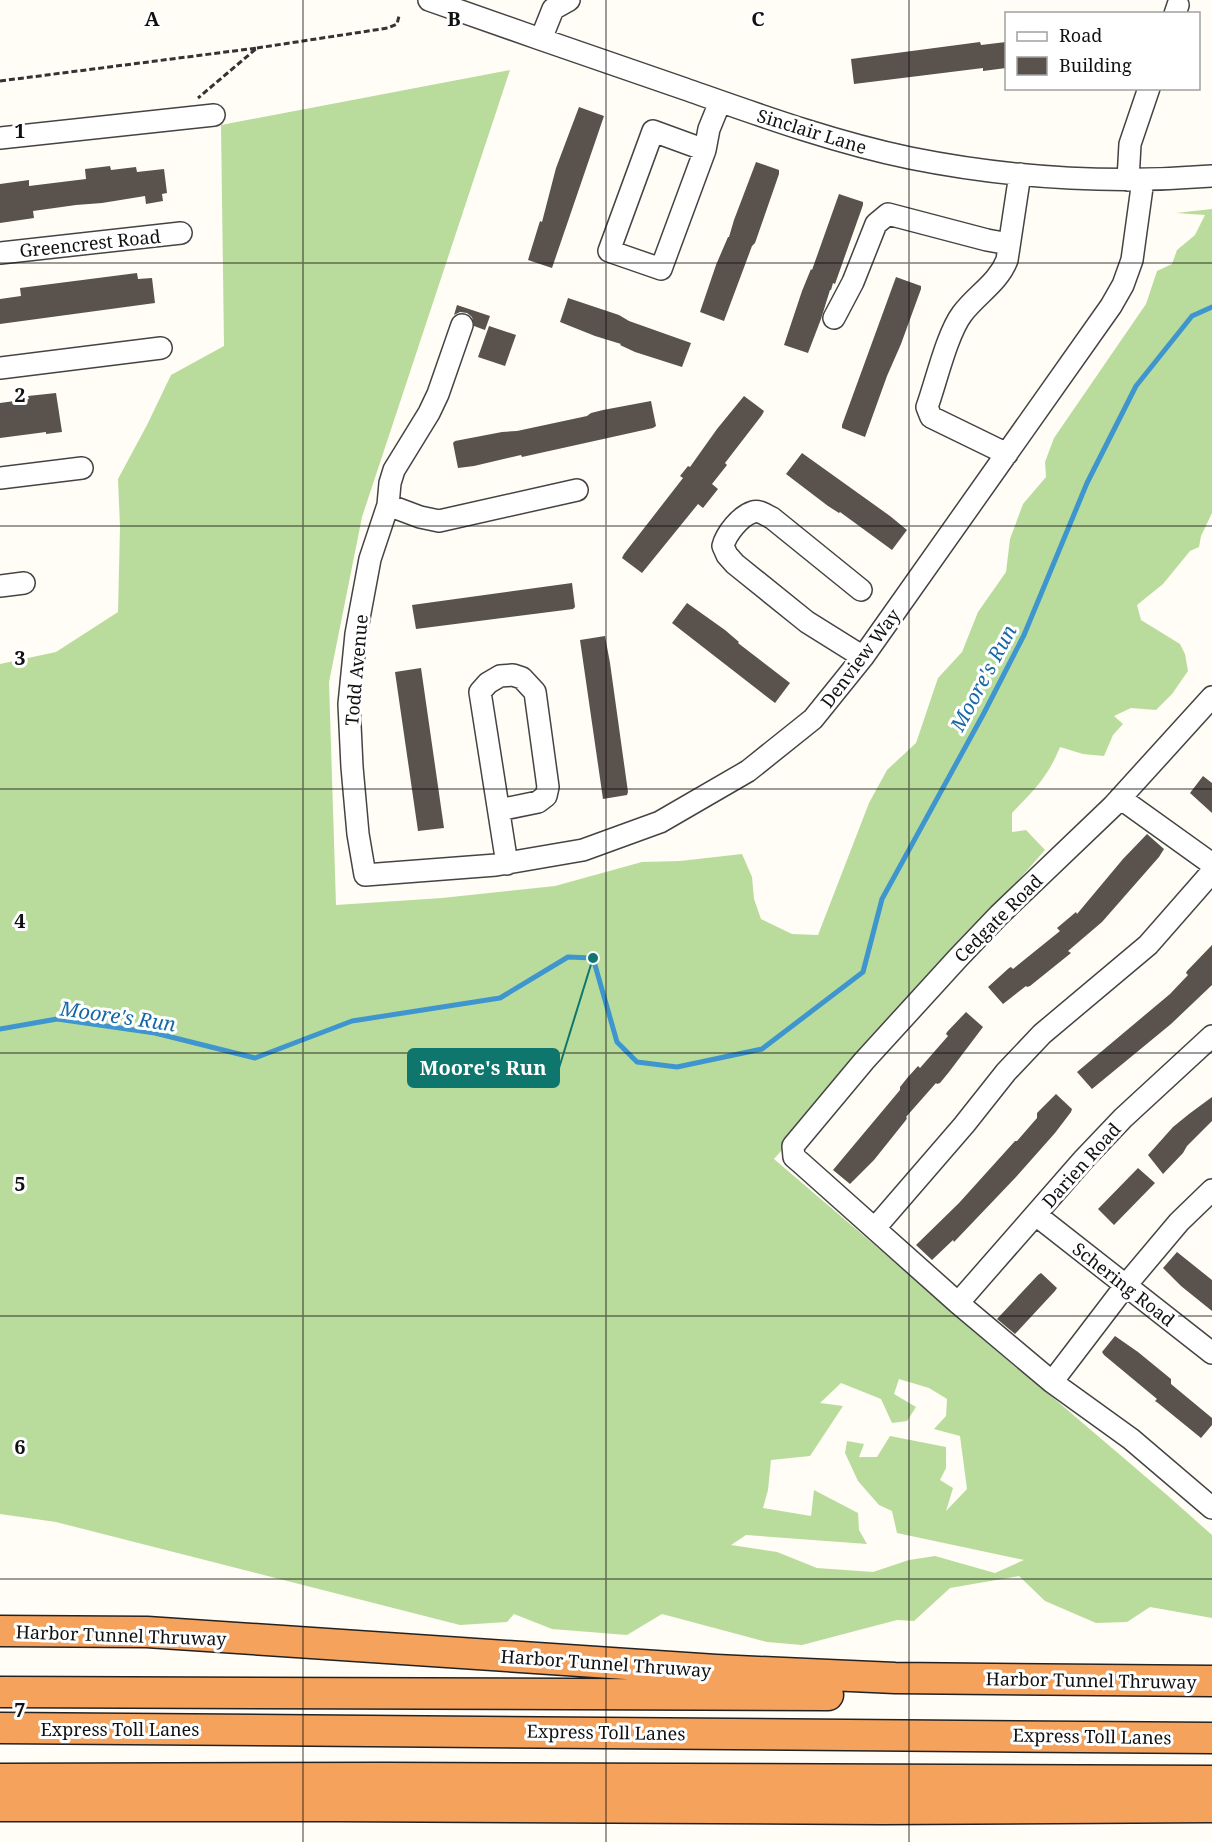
<svg xmlns="http://www.w3.org/2000/svg" width="1212" height="1842" viewBox="0 0 1212 1842" font-family="'Noto Serif',serif">
	<rect width="100%" height="100%" fill="#fffdf5"/>
	<path fill="#b9dc9c" fill-rule="evenodd" d="M510,70L362,517L329,682L336,905L442,898L555,886L642,862L680,861L742,854L752,877L754,899L761,919L792,934L818,935L869,803L887,770L916,743L938,678L962,652L978,612L1006,572L1010,539L1023,504L1046,477L1045,462L1054,438L1146,304L1157,271L1172,264L1177,250L1195,235L1205,215L1176,213L1212,209V513L1201,536L1199,547L1190,551L1163,584L1137,605L1141,620L1180,644L1185,654L1188,671L1172,694L1156,710L1131,708L1114,716L1123,724L1113,735L1104,756L1083,754L1060,747C1048,777 1034,790 1012,813V832L1026,830L1045,850L774,1159L1167,1495L1212,1535V1618L1150,1607L1127,1622L1096,1623L1045,1601L1019,1576L950,1588L914,1621L897,1620L802,1645L767,1642L662,1614L627,1635L552,1629L514,1614L507,1622L460,1625L56,1522L0,1514V664L56,652L118,612L120,527L118,479L147,425L171,375L224,346L221,125ZM899,1379L929,1388L947,1399L946,1416L934,1429L960,1436L967,1489L946,1511L953,1488L940,1480L946,1468V1447L890,1436L877,1457H859L864,1444L847,1441L845,1453L858,1481L879,1505L892,1511L897,1533L1024,1560L995,1573L935,1556L909,1560L873,1572L817,1568L777,1552L731,1545L746,1535L867,1544L859,1530L858,1513L814,1490L811,1516L763,1508L768,1490L771,1460L810,1456L843,1406L820,1403L841,1383L881,1399L892,1423L907,1421L916,1407L894,1394Z"/>
	<g fill="none" stroke-linecap="round" stroke-linejoin="round">
		<path stroke="#3f96cf" stroke-width="5" d="M0,1029L57,1019L155,1033L255,1058L352,1021L500,998L568,957L593,958L617,1042L637,1062L677,1067L762,1049L863,972L882,899L984,713L1024,635L1087,483L1136,386L1192,316L1212,307"/>
	</g>
	<path fill="#5a524d" d="M980,42L981,45L1006,42V68L983,71V68L854,84L851,59Z
		M579,107L604,116L552,268L528,260L540,221L542,222L556,168Z
		M756,162L779,170V174L755,243L752,246L724,321L700,312L701,309L716,265L728,237H729L734,220Z
		M110,166L111,170L136,167L137,172L164,169L167,193L162,194L163,201L146,204L145,196L102,203L76,205L33,211L34,218L0,223V184L29,180V186L86,179L85,169Z
		M839,194L863,202V205L835,284L833,283L831,290H830L821,319L808,353L784,345L802,291L811,269L812,270Z
		M137,273L138,279L152,278L155,303L0,324V299L21,296L20,288Z
		M896,277L921,286V289L901,344L887,376L865,437L842,428V425Z
		M568,298L619,315L629,321L691,343L682,367L635,352L620,345L621,344L595,336L560,322Z
		M457,305L490,316L485,330L474,326L472,317L467,313L460,312L454,315Z
		M489,326L516,335L505,366L478,357Z
		M56,393L62,432L46,434V432L0,438V403L29,399L28,396Z
		M744,396L764,411L762,415L725,463L727,465L712,484L718,489L703,508L698,504L642,573L622,558L624,554L683,478L680,476L688,466L690,467L717,429Z
		M651,401L656,426L653,428L522,457L521,455L474,466L458,468L453,443L455,441L502,432L517,431L587,416L591,413L603,410Z
		M802,453L890,516L907,530L892,550L840,512L839,513L828,506L786,474Z
		M572,583L575,607L573,609L416,629L412,605Z
		M687,603L725,630L739,642L738,643L790,683L775,703L672,623Z
		M605,636L610,663L628,792L627,795L603,799L580,640Z
		M421,668L444,828L418,831L395,672Z
		M1203,776L1212,783V813L1190,793Z
		M1147,834L1164,849L1159,857L1102,922L1068,951L1071,953L1030,986L1027,987L1026,986L1003,1004L988,987L1009,968L1011,967L1013,969L1060,931L1057,928L1076,912L1077,914L1123,859Z
		M1212,945V985L1171,1024L1092,1089L1077,1072L1170,994L1188,975L1186,973L1187,971Z
		M966,1012L983,1027L949,1072L940,1083L937,1084L936,1083L906,1117L907,1118L906,1120L874,1160L850,1184L833,1170L900,1090V1087L908,1077L918,1066L920,1068L948,1036L946,1034L947,1032Z
		M1056,1094L1072,1109L1071,1112L1055,1133L1016,1177L954,1242L953,1240L932,1260L916,1245L959,1203L1015,1141H1017L1037,1118V1113Z
		M1212,1097V1121L1187,1146L1183,1153L1163,1174L1148,1155L1173,1127L1189,1114Z
		M1138,1168L1155,1183L1114,1225L1098,1209Z
		M1177,1252L1212,1280V1311L1181,1286L1163,1268Z
		M1041,1273L1057,1288L1055,1291L1015,1334L997,1319L1038,1275Z
		M1115,1336L1138,1352L1171,1379V1384L1212,1418V1425L1201,1438L1158,1403L1155,1401L1157,1399L1104,1355L1102,1352Z"/>
	<g fill="none" stroke-linecap="round" stroke-linejoin="round">
		<defs>
			<path id="minor" d="M429,0C514,30 600,60 685,89C759,115 833,142 910,158C1009,178 1111,184 1212,176
				M1175,14L1178,5
				M541,39L553,9L569,0
				M653,131L705,150L661,269L609,251Z
				M0,138L214,115
				M705,150L709,129L720,102
				M1128,180L1130,144L1149,88
				M0,253L181,233
				M834,318L853,282L876,224L888,214L987,240L1009,244
				M462,325L438,394L429,413L394,470L390,483L388,505L370,559L356,634L349,704L352,767L358,834L365,875L496,865L583,850L660,822L748,771L813,719L863,657L1111,306L1123,285L1132,260L1143,180
				M0,368L161,348
				M1007,454L931,417L927,407C936,382 947,334 962,314C976,295 998,283 1007,260L1020,174
				M0,478L82,468
				M388,505L420,517L439,521L577,490
				M0,586L24,583
				M861,590L772,518C766,515 759,510 753,512C740,516 726,534 723,546L727,555L735,564L807,622L863,657
				M1212,697L1113,806L999,915L958,958L864,1061L793,1146L794,1157L801,1163L958,1303L1052,1382L1131,1439L1212,1508
				M1120,798L1212,864
				M499,810L538,802L546,796L548,787L535,692L522,678L513,675L500,676L488,683L480,692L507,864
				M1036,1215L1212,1353
				M875,1228L964,1125L1006,1072L1042,1034L1148,945L1212,872
				M958,1303L1084,1159L1123,1118L1212,1036
				M1052,1382L1126,1285L1179,1222L1212,1190"/>
			<path id="highway" d="M0,1631L147,1632L716,1670L895,1678L1212,1681
				M0,1692L828,1695
				M0,1728L1212,1738
				M0,1779L385,1778L1212,1781
				M0,1806H337L882,1809L1212,1807"/>
		</defs>
		<use href="#minor" stroke="#444" stroke-width="24"/>
		<use href="#highway" stroke="#222" stroke-width="33"/>
		<path stroke="#333" stroke-width="3" stroke-dasharray="6 3" stroke-linecap="butt" d="M257,48L388,28L397,24L399,16
			M0,81L257,48L198,98"/>
		<use href="#minor" stroke="#fff" stroke-width="21"/>
		<use href="#highway" stroke="#f5a25d" stroke-width="30"/>
	</g>
	<path fill="none" stroke="#111" stroke-width="1.5" stroke-opacity="0.55" d="M303,0V1842M606,0V1842M909,0V1842M0,263H1212M0,526H1212M0,789H1212M0,1053H1212M0,1316H1212M0,1579H1212"/>
	<g text-anchor="middle" dominant-baseline="central" stroke-width="6" stroke-linejoin="round" paint-order="stroke">
		<g font-size="18" fill="#111" stroke="#fff">
			<text transform="translate(812 131) rotate(17)">Sinclair Lane</text>
			<text transform="translate(90 243) rotate(-6)">Greencrest Road</text>
			<text transform="translate(860 658) rotate(-53)">Denview Way</text>
			<text transform="translate(356 670) rotate(-85)">Todd Avenue</text>
			<text transform="translate(998 918) rotate(-45)">Cedgate Road</text>
			<text transform="translate(1081 1165) rotate(-48)">Darien Road</text>
			<text transform="translate(1124 1284) rotate(38)">Schering Road</text>
			<text transform="translate(121 1635) rotate(2)">Harbor Tunnel Thruway</text>
			<text transform="translate(606 1663) rotate(4)">Harbor Tunnel Thruway</text>
			<text transform="translate(1091 1680) rotate(1)">Harbor Tunnel Thruway</text>
			<text x="120" y="1729">Express Toll Lanes</text>
			<text transform="translate(606 1732) rotate(1)">Express Toll Lanes</text>
			<text transform="translate(1092 1736) rotate(1)">Express Toll Lanes</text>
		</g>
		<g font-size="20" font-style="italic" fill="#1768a6" stroke="#fff">
			<text transform="translate(983 678) rotate(-62)">Moore's Run</text>
			<text transform="translate(118 1016) rotate(8)">Moore's Run</text>
		</g>
	</g>
	<g font-size="20" text-anchor="middle" font-weight="bold" fill="#111" stroke="#fff" stroke-width="6" stroke-linejoin="round" paint-order="stroke">
		<text x="152" y="26">A</text>
		<text x="454" y="26">B</text>
		<text x="758" y="26">C</text>
		<text x="20" y="138">1</text>
		<text x="20" y="402">2</text>
		<text x="20" y="665">3</text>
		<text x="20" y="928">4</text>
		<text x="20" y="1191">5</text>
		<text x="20" y="1454">6</text>
		<text x="20" y="1717">7</text>
	</g>
	<path fill="none" stroke="#0f766e" stroke-width="2" d="M593 958L559 1068"/>
	<circle fill="#0f766e" stroke="#fff" stroke-width="2" cx="593" cy="958" r="6"/>
	<rect fill="#0f766e" stroke="#0f766e" stroke-width="2" x="408" y="1049" width="151" height="38" rx="6"/>
	<g font-size="20" text-anchor="middle" font-weight="bold" fill="#fff">
		<text x="483" y="1075">Moore's Run</text>
	</g>
	<rect x="1005" y="12" width="195" height="78" fill="#ffffff" stroke="#a0a0a0" stroke-width="1.5"/>
	<rect x="1017" y="32" width="30" height="9" fill="#ffffff" stroke="#a0a0a0" stroke-width="1.5"/>
	<text x="1059" y="42" font-size="18" fill="#111111">Road</text>
	<rect x="1017" y="57" width="30" height="18" fill="#5a524d" stroke="#a0a0a0" stroke-width="1.5"/>
	<text x="1059" y="72" font-size="18" fill="#111111">Building</text>
</svg>
